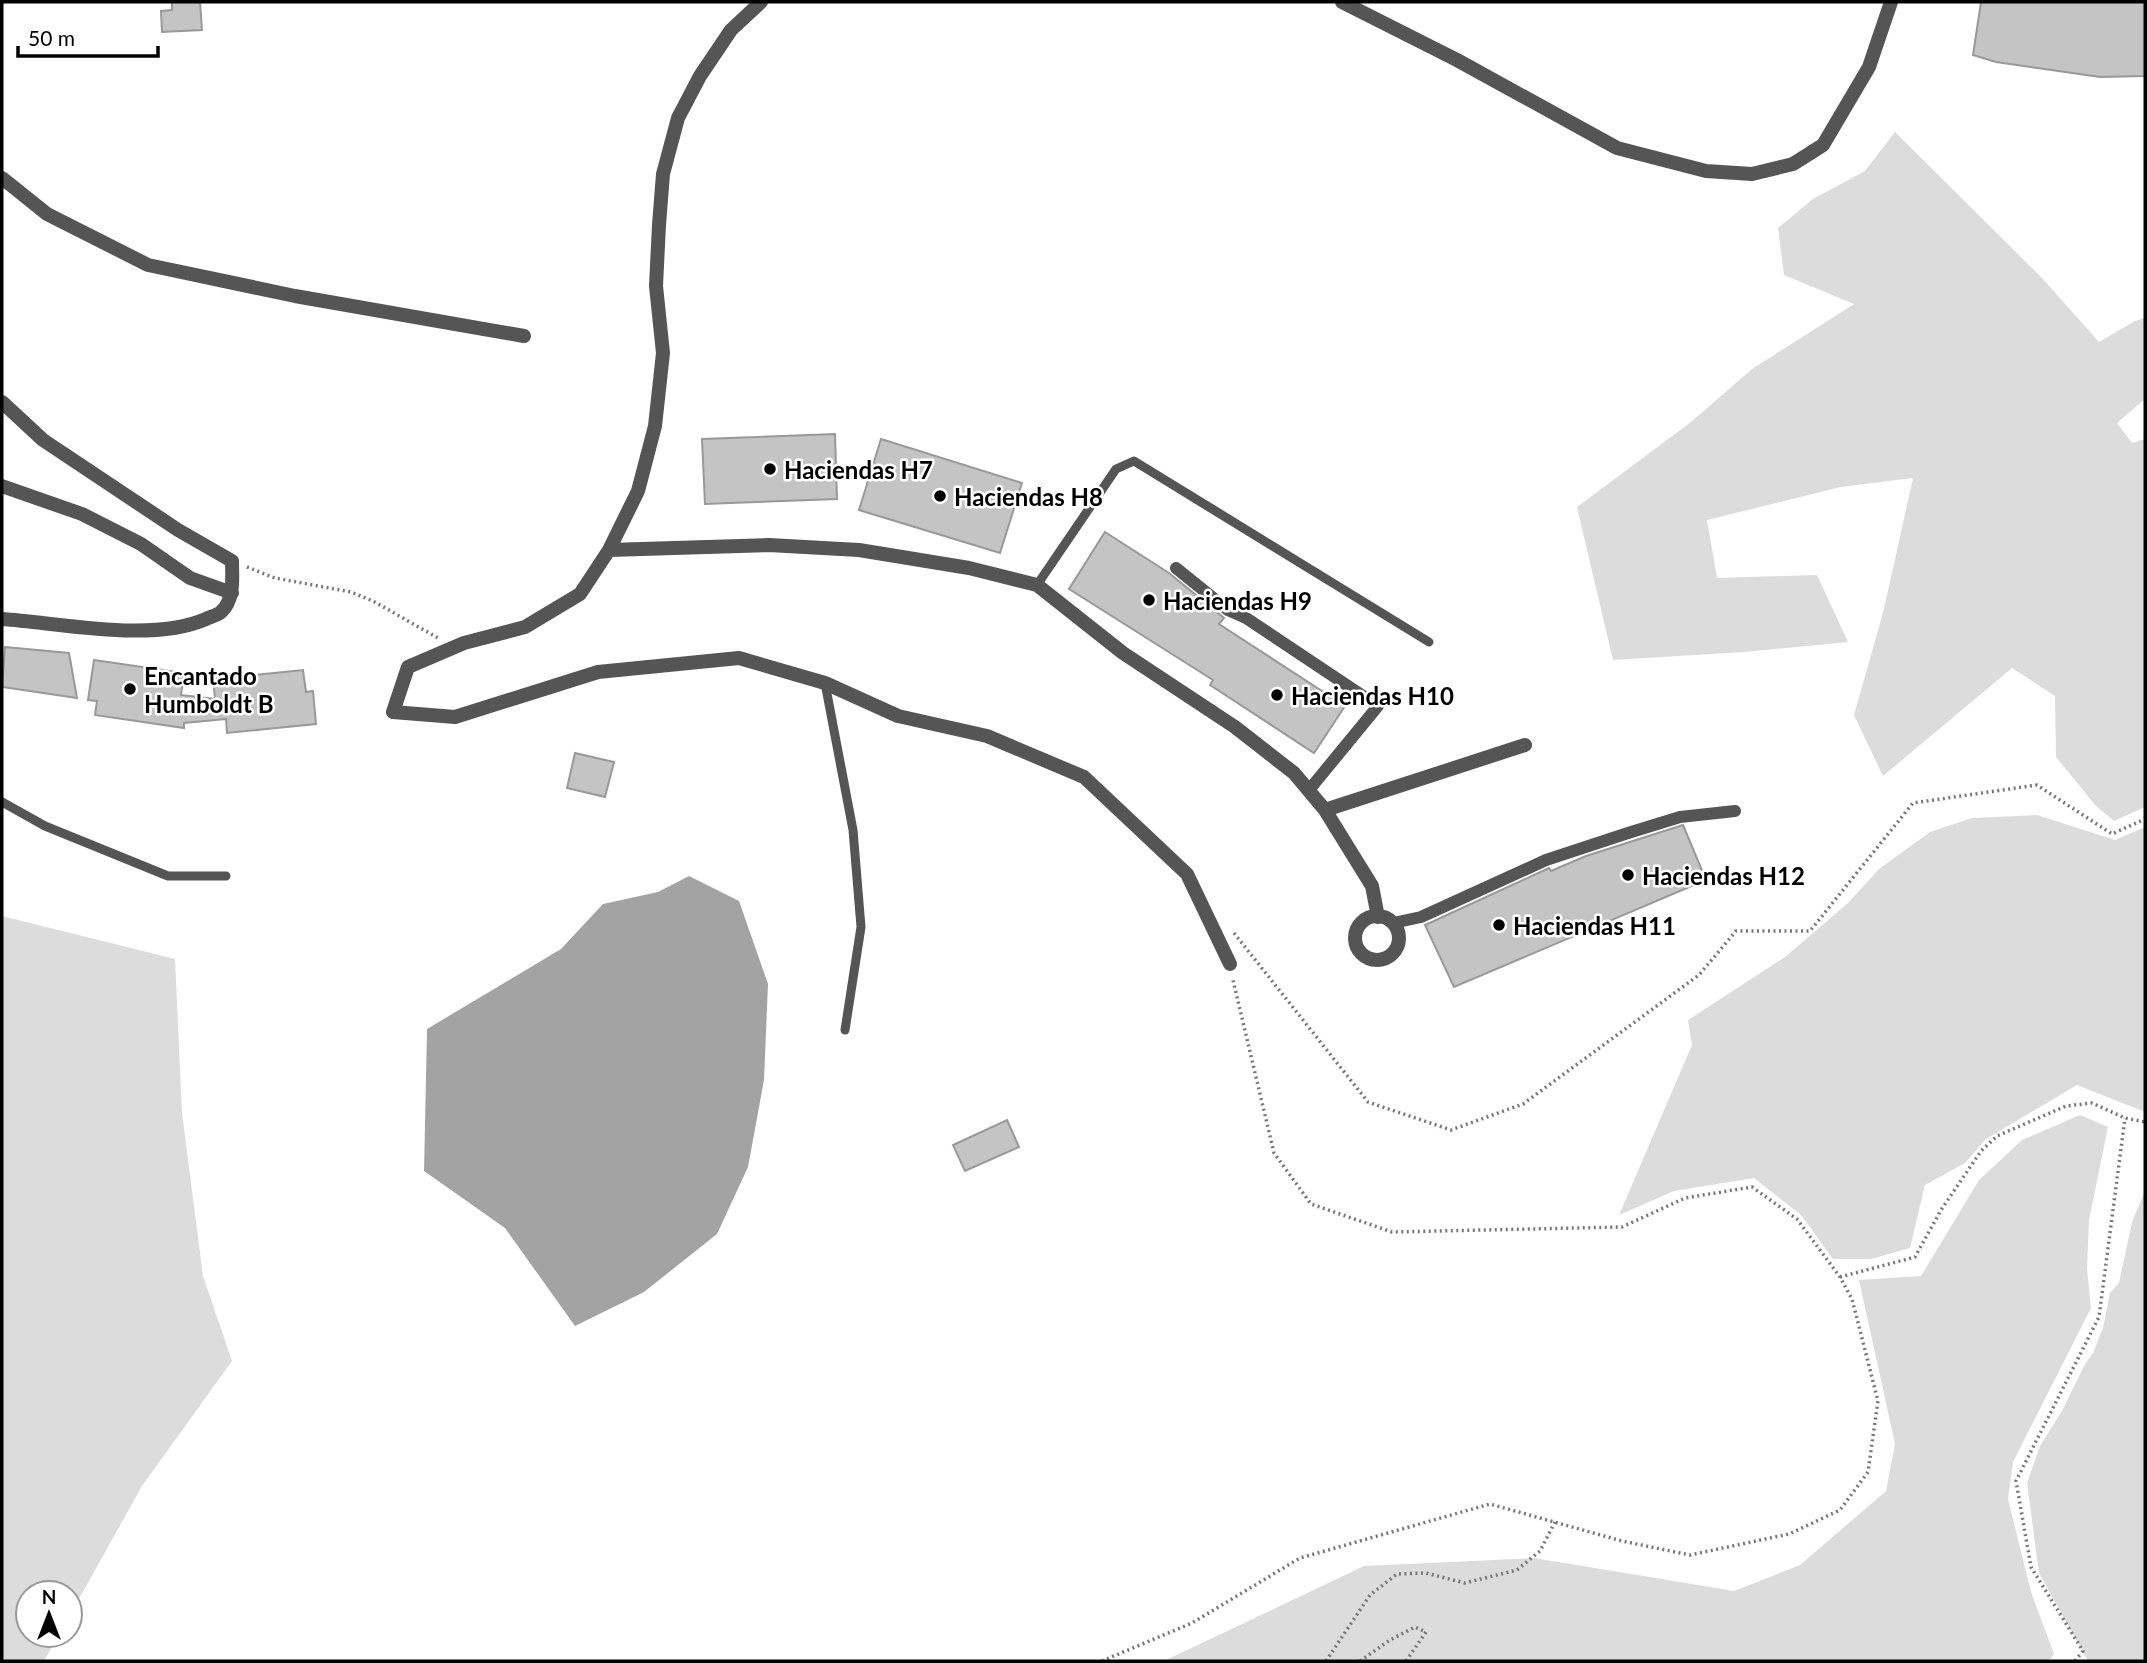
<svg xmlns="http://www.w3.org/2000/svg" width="2147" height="1663" viewBox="0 0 2147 1663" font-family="Lato,sans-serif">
	<rect width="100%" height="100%" fill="#fff"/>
	<path fill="#dcdcdc" d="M1895,132L2041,277L2099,342L2135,321L2145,318V399L2117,423L2132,443L2145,439V807L2114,821L2096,806L2056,757L2055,696L2012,668L1883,776L1854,715L1884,609L1913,478L1841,487L1707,520L1717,578L1817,575L1848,642L1744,652L1613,660L1577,507L1691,422L1752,369L1854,304L1784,275L1778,228L1813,199L1865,171Z
		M2037,815L2115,840L2145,827V1112L2077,1085L1986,1139L1965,1163L1925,1185L1910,1248L1871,1259H1833L1801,1215L1754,1178L1674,1191L1619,1215L1692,1045L1688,1020L1785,957L1848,903L1879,869L1930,832L1972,818Z
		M2,916L175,959L182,1113L203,1276L232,1361L142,1486L70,1615V1593H28V1635H59L44,1661H2Z
		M2080,1115L2108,1127L2089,1220L2087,1269L2091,1308L2013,1462L2008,1499L2031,1592L2054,1654L2049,1661H1164L1364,1566L1534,1558L1734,1591L1800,1565L1886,1491L1895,1444L1859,1280L1921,1276L1979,1180L2022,1140Z
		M2145,1191V1661H2088L2039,1573L2027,1483L2040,1446L2062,1411L2085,1364L2093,1353L2103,1328L2110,1293L2119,1283L2132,1222Z"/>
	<path fill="#a3a3a3" d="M689,876L739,901L768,984L764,1080L748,1167L717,1234L644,1292L575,1326L505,1228L424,1171L427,1029L561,949L603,904L658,892Z"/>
	<path fill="#c4c4c4" stroke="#999" stroke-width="2" d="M172,2H200L202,30L162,32L161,11L172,10Z
		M1981,2H2145V76L2100,77L1996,62L1973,55Z
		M835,434L837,499L705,504L702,439Z
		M881,439L1022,483L1000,553L859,510Z
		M1105,532L1169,573L1224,618L1219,624L1345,706L1314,753L1210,685L1213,680L1069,589Z
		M5,647L69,653L77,698L2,687Z
		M94,660L184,673L181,695L215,699L213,679L303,670L306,692L313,691L316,724L227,733L226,719L184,723V728L95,715L97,701L88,700Z
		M575,753L614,762L605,797L567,788Z
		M1683,825L1706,880L1454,987L1425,925L1549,868L1551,871L1586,856Z
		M1007,1120L1019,1147L965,1171L953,1145Z"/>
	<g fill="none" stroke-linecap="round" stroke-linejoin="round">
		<path stroke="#777" stroke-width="3.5" stroke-dasharray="2 3.5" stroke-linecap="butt" d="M247,567L275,578L351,592L373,601L438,638
			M1234,933L1368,1102L1451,1130L1523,1104L1699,975L1736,931H1810L1913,803L2037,785L2112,834L2145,819
			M1840,1277L1915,1257L1941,1210L1981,1151L1997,1136L2066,1106L2092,1103L2125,1118L2145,1122
			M1102,1661L1192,1623L1300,1558L1490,1504L1622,1541L1690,1555L1789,1534L1840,1510L1868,1472L1878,1401L1852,1299L1840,1277L1797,1219L1752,1187L1685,1198L1622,1227L1392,1232L1311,1204L1274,1153L1233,980
			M1326,1661L1370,1595L1397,1574L1426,1573L1465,1583L1517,1570L1540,1551L1555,1522
			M1360,1661L1390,1640L1415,1627L1426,1632L1406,1661
			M2075,1661L2083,1651L2031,1567L2016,1481L2099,1317L2125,1118"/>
		<path stroke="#555" stroke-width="9" d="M1037,585L1116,469L1134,461L1429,642
			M825,683L853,830L861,927L845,1030
			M2,802L45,826L168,876H226"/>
		<path stroke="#555" stroke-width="12" d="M1176,568L1228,610L1246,618L1378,706L1309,790
			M1393,923L1421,917L1546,860L1628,833L1680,817L1735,811"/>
		<path stroke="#555" stroke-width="14" d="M761,2L731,30L700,76L678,118L663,174L659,225L656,286L663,353L655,426L638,491L609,550L580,594L525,627L464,643L408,667L393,712L455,717L598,672L739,658L825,683L898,716L987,736L1084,777L1187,874L1230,964
			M1342,2L1457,60L1617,148L1706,171L1752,174L1793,164L1823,145L1869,67L1891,2
			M2,178L47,214L148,265L295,296L524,336
			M2,402L43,440L178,530L232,561C232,578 235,599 221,612C218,615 210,617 206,619C151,643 61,623 2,619
			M2,486L82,514L141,544L190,578L232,593
			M609,550L769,545L859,550L969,568L1037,585L1123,653L1235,727L1294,773L1325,810L1372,886L1378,917
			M1325,810L1525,745
			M1355 938a22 22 0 1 1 44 0a22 22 0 1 1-44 0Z"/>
	</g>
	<g fill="#000" stroke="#fff" stroke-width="2.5">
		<circle cx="770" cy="469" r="7"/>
		<circle cx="940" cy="496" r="7"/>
		<circle cx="1149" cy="600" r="7"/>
		<circle cx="130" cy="689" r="7"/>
		<circle cx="1277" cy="695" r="7"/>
		<circle cx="1628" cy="875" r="7"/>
		<circle cx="1499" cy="925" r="7"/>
	</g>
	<g text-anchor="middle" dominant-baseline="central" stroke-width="5" stroke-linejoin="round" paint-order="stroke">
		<g font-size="24" font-weight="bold" fill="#000" stroke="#fff" text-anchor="start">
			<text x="784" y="469">Haciendas H7</text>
			<text x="954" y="496">Haciendas H8</text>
			<text x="1163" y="600">Haciendas H9</text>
			<text x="144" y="675">Encantado<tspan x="144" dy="28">Humboldt B</tspan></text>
			<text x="1291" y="695">Haciendas H10</text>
			<text x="1642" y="875">Haciendas H12</text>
			<text x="1513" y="925">Haciendas H11</text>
		</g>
	</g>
	<rect width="2147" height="1663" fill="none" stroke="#000000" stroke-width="7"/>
	<g transform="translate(49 1614)"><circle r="33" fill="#ffffff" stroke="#999999" stroke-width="2"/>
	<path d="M0-5L12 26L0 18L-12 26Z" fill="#000000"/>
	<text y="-10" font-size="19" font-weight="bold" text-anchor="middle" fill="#000000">N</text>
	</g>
	<path d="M18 46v10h140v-10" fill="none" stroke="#000000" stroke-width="3.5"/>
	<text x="28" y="46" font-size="21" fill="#000000" stroke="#ffffff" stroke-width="5" paint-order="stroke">50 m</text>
</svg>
